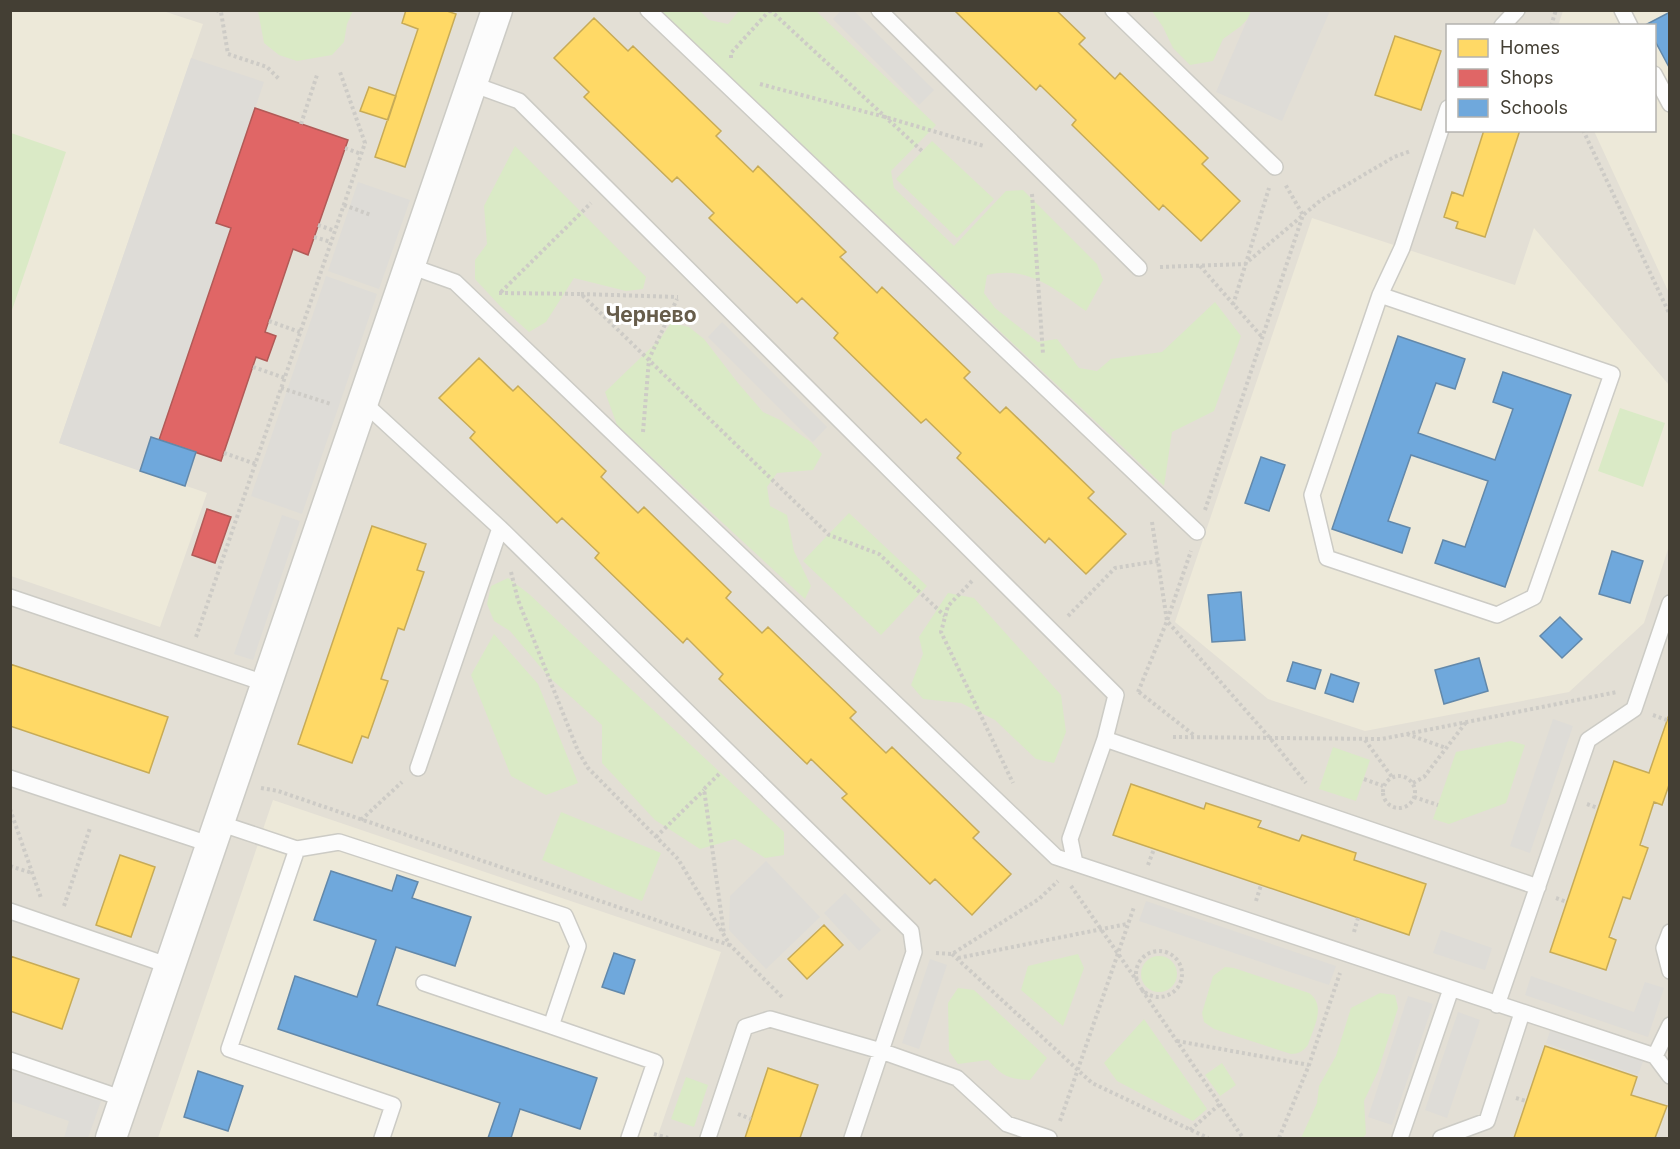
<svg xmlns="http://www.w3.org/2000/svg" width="1680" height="1149" viewBox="0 0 1680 1149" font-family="Inter,sans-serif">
	<rect width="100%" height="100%" fill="#eeede8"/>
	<path fill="#e3dfd5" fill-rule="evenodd" d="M11,11H1669V1138H11ZM1448,26H1654V130H1448Z"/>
	<path fill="#ede9d9" d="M11,11H163L203,24L59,443L207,493L160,627L11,576Z
		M1563,11H1669V293L1594,131L1654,130V26H1558Z
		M1312,218L1515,285L1534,228L1669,385V546L1644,623L1569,692L1365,731L1268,699L1175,622Z
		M273,800L721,952L657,1138H158Z"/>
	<path fill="#daeac6" d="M258,11V10L353,11L347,24L344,42L332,55L297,61L279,55L264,43Z
		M661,11H700L709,20L728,24L739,11H816L936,125L891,171L894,188L954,246L1006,191L1023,190L1097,264L1103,280L1086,311C1055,289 1028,265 987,275L984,293L995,308L1038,342L1057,339L1079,368L1097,371L1111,359L1162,352L1215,302L1241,336L1214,411L1172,432L1164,486Z
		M1152,11H1255L1241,26L1223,39L1213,61L1190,65L1173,48L1163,27Z
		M11,133L66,152L11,313L10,133Z
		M932,141L994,199L957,238L896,179Z
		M515,146L646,277L643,289L626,291L574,278L546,322L529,332L501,307L475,279V260L487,244L484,206Z
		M671,323L689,327L704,339L738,383L763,412L780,420L811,442L822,454L813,470L777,473L767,487L770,506L787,515L794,551L811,586L805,599L617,425L605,392L660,339Z
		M1620,408L1665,423L1643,487L1598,471Z
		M849,513L927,586L881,635L803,561Z
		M508,578L529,594L784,832V855L765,858L735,839L700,849L655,820L602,763V725L548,676L510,631L494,621L487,604L491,586Z
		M948,593L974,598L1061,695L1066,732L1054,763L1036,759L995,720L961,703L923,699L911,685L923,654L919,637Z
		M494,634L538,684L578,783L546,795L511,776L471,675Z
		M1511,741L1525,745L1506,803L1449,824L1433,819L1456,752Z
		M1333,747L1370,760L1356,801L1319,789Z
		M561,812L661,853L642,901L542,860Z
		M1078,954L1084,968L1063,1026L1021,990L1028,966Z
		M1141 974a18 18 0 1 1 36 0a18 18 0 1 1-36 0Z
		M1225,967L1234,968L1309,993C1327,1006 1313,1028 1308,1045C1303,1051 1299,1054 1291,1054L1214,1029L1204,1022L1202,1013L1213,976Z
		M958,988L974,990L1047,1058L1030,1080C1008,1079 1002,1076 988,1060L958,1064L949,1051L948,1003Z
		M1380,993L1395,995L1398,1008L1378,1071L1364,1101L1366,1134L1363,1138H1301L1317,1103L1319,1086L1336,1056L1351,1008Z
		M1144,1019L1207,1109L1193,1121L1117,1081L1104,1063Z
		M1222,1063L1236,1085L1220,1096L1205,1075Z
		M686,1077L708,1085L694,1127L671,1119Z"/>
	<path fill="#dedcd7" d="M841,11H854L934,90L919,105L833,19Z
		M1251,11H1330L1282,121L1216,92Z
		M191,58L264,82L216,223L231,228L159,440L150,437L140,471L59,443Z
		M358,182L410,200L379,289L328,271Z
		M326,276L377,294L302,514L251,496Z
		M722,322L827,427L813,442L708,337Z
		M282,515L300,521L253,660L234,654Z
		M1553,719L1573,726L1530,853L1510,846Z
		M766,861L820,917L766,969L729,930L730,896Z
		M845,893L881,930L859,951L824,913Z
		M1146,901L1336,966L1329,985L1139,921Z
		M1441,930L1492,948L1485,970L1433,953Z
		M930,959L947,965L919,1049L902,1043Z
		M1531,976L1634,1012L1645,982L1664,988L1648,1037L1525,995Z
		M1408,996L1433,1004L1392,1125L1368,1117Z
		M1458,1012L1480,1020L1447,1118L1425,1110Z
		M1551,1028L1644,1059L1638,1075L1546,1043Z
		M11,1070L101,1101L88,1138H64L69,1121L11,1101Z"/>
	<path fill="#ffd966" stroke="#c7ab57" stroke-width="1.5" d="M406,10H444L456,14L405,167L375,157L418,29L402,23Z
		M954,10H1056L1085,38L1079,44L1115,79L1120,73L1208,158L1202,164L1240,201L1201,241L1163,205L1159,210L1072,125L1076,120L1040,85L1036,90Z
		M594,18L628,51L633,46L721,131L716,136L753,172L758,166L846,252L840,257L877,293L882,287L970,372L964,378L1000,413L1006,407L1094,492L1088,498L1126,534L1086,574L1049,538L1045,543L957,458L961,453L926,419L921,423L834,338L838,333L802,298L797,303L709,218L714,213L677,177L672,182L584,97L589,92L554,58Z
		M1395,36L1441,51L1421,110L1375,95Z
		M369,87L396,96L388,120L360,111Z
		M1484,130H1520L1485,237L1456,228L1458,222L1444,217L1452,192L1463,196Z
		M479,358L513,391L518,386L606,471L601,477L638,513L644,507L731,592L726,598L762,633L768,627L856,712L850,718L886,753L892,747L979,832L973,838L1011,874L972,915L935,879L930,884L842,798L847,794L811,759L807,764L719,679L723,674L687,638L683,643L595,558L599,553L562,518L557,523L470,438L475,432L439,398Z
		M372,526L426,544L417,570L424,572L404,630L398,628L381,679L388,681L368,738L362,736L352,763L298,744Z
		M10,664L168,717L149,773L10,726Z
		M1670,712V782L1662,805L1654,802L1640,845L1648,848L1630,899L1623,897L1609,937L1616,940L1606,970L1550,952L1614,761L1649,773Z
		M1131,784L1204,809L1206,803L1261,821L1258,827L1299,841L1302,835L1356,853L1354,860L1426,884L1409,935L1113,835Z
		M120,855L155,867L131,937L96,925Z
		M824,925L843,945L807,979L788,959Z
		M10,956L79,979L62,1029L10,1011Z
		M1545,1046L1637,1077L1631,1095L1667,1106L1655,1138H1514Z
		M768,1068L818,1085L800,1138H745Z"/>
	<path fill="#e06666" stroke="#b15a57" stroke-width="1.5" d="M255,108L348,140L308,255L293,249L265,332L276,336L267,361L256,357L221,461L159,440L231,228L216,223Z
		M207,509L231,517L215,563L192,555Z"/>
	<path fill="#6fa8dc" stroke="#6288aa" stroke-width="1.5" d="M1670,12V69L1654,39V26L1647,24Z
		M1398,336L1465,359L1455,389L1436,383L1418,433L1495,460L1513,409L1493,402L1503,372L1571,395L1505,587L1435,563L1443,540L1465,547L1488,481L1411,455L1388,521L1410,528L1402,553L1332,529Z
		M151,437L196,452L185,486L140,471Z
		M1261,457L1285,465L1269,511L1245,503Z
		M1612,551L1643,561L1630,603L1599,594Z
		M1241,592L1245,640L1212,642L1208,595Z
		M1560,617L1582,639L1562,658L1540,636Z
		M1479,658L1488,691L1444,704L1435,670Z
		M1293,662L1321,670L1315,689L1287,681Z
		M1331,674L1359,683L1353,702L1325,693Z
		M331,871L392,891L397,875L418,882L412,898L471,917L455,966L396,947L377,1005L597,1078L580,1129L520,1109L511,1138H488L500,1103L278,1029L295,976L357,997L376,940L314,920Z
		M614,953L635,960L624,994L602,987Z
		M198,1071L243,1086L228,1131L184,1117Z"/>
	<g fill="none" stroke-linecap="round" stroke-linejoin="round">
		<defs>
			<path id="lane" d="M648,10L1197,532
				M879,10L1139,268
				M1113,10L1275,167
				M1622,10L1630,26
				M1502,26L1517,10
				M1654,74L1670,104
				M472,84L519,101L1116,695L1105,739L1070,839L1075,863
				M410,266L455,282L1056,857L1655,1056L1670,1076
				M1380,295L1612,374L1534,597L1497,615L1327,558L1312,495L1380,295L1402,248L1448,108
				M363,402L500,528L911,931L914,952L852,1138
				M10,597L267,684
				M1105,739L1538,887
				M418,768L500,528
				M10,778L212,845
				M219,823L297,849
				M10,911L170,966
				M1670,932L1664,948L1670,971
				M424,983L551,1026
				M1497,1005L1588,740L1634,709L1670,603
				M1655,1056L1670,1025
				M10,1060L124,1099
				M382,1138L393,1105L229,1049L297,849L339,842L565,916L578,946L551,1026L655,1062L629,1138
				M708,1138L745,1027L770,1019L881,1051L957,1078L1007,1124L1049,1138
				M1400,1138L1451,989
				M1441,1138L1487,1121L1522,1013"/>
			<path id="street" d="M111,1138L497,10"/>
		</defs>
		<use href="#lane" stroke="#cccbc5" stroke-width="18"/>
		<use href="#street" stroke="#cccbc5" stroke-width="33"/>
		<path stroke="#cdcbc6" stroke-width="4" stroke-dasharray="3 3" stroke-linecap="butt" d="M216,10L221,12L228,54L267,67L280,80
			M770,10L922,151
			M1551,26L1556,10
			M731,58V53L770,10
			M760,84L885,117L984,146
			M301,124L317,75
			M1583,130L1670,315
			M345,148L361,154
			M1032,194L1043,354
			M344,205L371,215
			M318,225L335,231
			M314,237L331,242
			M1200,266L1262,337
			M1160,267L1245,264L1321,200L1394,157L1411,151
			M501,292L591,203
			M499,293L581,294L829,535L879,554L945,616
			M581,294L678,297
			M1233,305L1269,188
			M269,321L300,332
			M253,367L285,378
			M281,388L331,404
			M643,432L649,359L677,299
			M224,453L256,464
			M1205,510L1303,215L1285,184
			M1152,522L1167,621L1270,738L1306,783
			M511,572L518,600L578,751L588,768L678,859L730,945L783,998
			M972,581L948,606L941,632L1013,783
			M1068,616L1115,568L1158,561
			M196,637L365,143L340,72
			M1138,692L1167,621L1191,551
			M1139,692L1195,736
			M1653,715L1667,720
			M1407,734L1446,748
			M1173,737L1382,739L1617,692
			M1365,740L1392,777
			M719,774L704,789L724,934
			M1383 792a16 16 0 1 1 32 0a16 16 0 1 1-32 0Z
			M1364,779L1383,786
			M1413,783L1424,777L1467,721
			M261,788L278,791L729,945
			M1414,797L1438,805
			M1587,804L1598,808
			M10,809L41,898
			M361,820L402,782
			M656,837L704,790
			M1148,865L1154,849
			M10,866L32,873
			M1071,886L1137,981
			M1556,898L1567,902
			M1256,901L1261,885
			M64,906L90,828
			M1354,932L1358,918
			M1136 974a23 23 0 1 1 46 0a23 23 0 1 1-46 0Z
			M936,953L952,954L1039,899L1058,881
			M952,954L1092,1083L1208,1138
			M958,958L1127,924
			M1142,990L1243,1138
			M1177,1041L1309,1065
			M1516,1098L1526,1101
			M738,1114L751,1119
			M1060,1121L1134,907
			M1190,1130L1220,1104
			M654,1134L668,1138
			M1279,1138L1309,1065L1340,973"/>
		<use href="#lane" stroke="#fcfcfc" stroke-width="15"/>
		<use href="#street" stroke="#fcfcfc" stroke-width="30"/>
	</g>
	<g text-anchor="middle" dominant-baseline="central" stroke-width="6" stroke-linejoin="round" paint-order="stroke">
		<g font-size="21" font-weight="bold" fill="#675d4b" stroke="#fff">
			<text x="651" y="314">Чернево</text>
		</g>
	</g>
	<rect width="1680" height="1149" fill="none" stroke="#443f34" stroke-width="24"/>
	<rect x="1446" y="24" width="210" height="108" fill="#ffffff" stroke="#b4b2ae" stroke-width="1.5"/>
	<rect x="1458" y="39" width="30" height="18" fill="#ffd966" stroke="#b4b2ae" stroke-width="1.5"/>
	<text x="1500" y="54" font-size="18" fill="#443f34">Homes</text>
	<rect x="1458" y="69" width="30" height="18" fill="#e06666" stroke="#b4b2ae" stroke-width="1.5"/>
	<text x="1500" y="84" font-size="18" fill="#443f34">Shops</text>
	<rect x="1458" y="99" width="30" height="18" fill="#6fa8dc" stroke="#b4b2ae" stroke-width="1.5"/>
	<text x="1500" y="114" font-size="18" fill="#443f34">Schools</text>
</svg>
